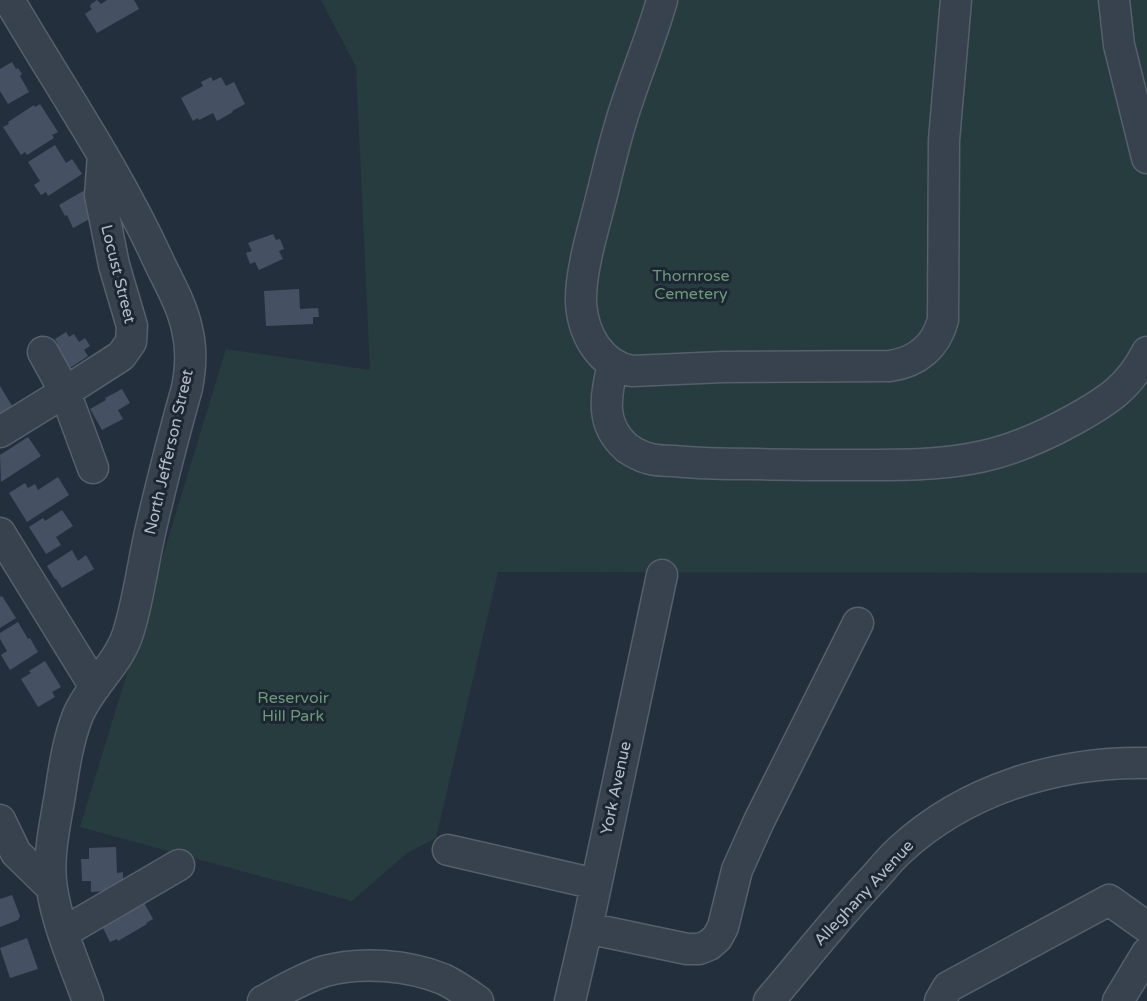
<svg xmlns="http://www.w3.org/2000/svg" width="1147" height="1001" viewBox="0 0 1147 1001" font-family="'Varela Round',sans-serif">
	<rect width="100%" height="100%" fill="#242f3e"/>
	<path fill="#263c3f" d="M321,0H1147V573L498,572L436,838L407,853L352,901L80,827L226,349L370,370L356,67Z"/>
	<path fill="#455162" d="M97,0L101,4L107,0H134L139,9L97,33L85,14L92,9L90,7L91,4Z
		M12,62L16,69L18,68L22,74L20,76L29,92L8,104L0,91V69Z
		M211,77L213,81L221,77L226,86L234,82L245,104L232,111L233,112L217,121L213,113L199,120L198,118L193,121L181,98L203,86L201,82Z
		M40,104L58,132L52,135L54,138L27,155L25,152L21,155L3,127L9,124L8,122L34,105L35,107Z
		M55,145L66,163L72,159L82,174L48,196L46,192L41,195L34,185L40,181L28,162Z
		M85,190L97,215L73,228L67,215L65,216L59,205Z
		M273,234L276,240L280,239L284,249L279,251L283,259L259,270L255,262L250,264L246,253L252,251L248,243Z
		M299,289L300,309L318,308L319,317H313V324L266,326L264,291Z
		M66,332L69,337L74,334L79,342L85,338L90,346L84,350L88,356L70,368L56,345L58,344L55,339Z
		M0,386L14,409L0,417Z
		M122,389L130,403L118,410L123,419L102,430L90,409L106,400L105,398Z
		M28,437L41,456L1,482L0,455Z
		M58,477L69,495L27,522L9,493L25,483L28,488L35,484L38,490Z
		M62,510L73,526L56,537L61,545L46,554L29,527L43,518L45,521Z
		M72,550L78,561L86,555L94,569L62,588L56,579H55L47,566Z
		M2,596L16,618L0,628V597Z
		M18,622L28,639L30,638L38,652L10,670L1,655L7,651L0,639V633Z
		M45,661L61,687L52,692L55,697L38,707L21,679L31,673L29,671Z
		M116,847L117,873L123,872V890L91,892V881H82L81,859H89V848Z
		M12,895L20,916L18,920L0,927V899Z
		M143,901L153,919L146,923L147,924L118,941L117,939L110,942L101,924Z
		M27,938L38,969L10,978L0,948Z"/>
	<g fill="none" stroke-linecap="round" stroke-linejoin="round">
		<defs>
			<path id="minor" d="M9,0C60,87 117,170 159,262C169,283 182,305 187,329C192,349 191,368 187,388C174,434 162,481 151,528C143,562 139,597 129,630C120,663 91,684 78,715C68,740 64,768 60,795C55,825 47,858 52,889C58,927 75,965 88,1001
				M662,0C650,43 632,83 620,125C611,155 605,184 597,214C590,240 580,277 581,303C583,334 600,365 632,371L723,367L890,366C918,362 936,346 943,320L944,140L956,0
				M1114,0L1119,45L1147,158
				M43,352L65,392L93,468
				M613,364C606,395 599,424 627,448C633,452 640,456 647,458C656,461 666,461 674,461C702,464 729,464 756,464C793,465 829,465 865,465C910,465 953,465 996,453C1024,445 1050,433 1075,419C1109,400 1129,387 1147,352
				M0,432L65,392L121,356L131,342L132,326L114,265L100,195L103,155
				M0,533L95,687
				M0,820L16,853L51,887
				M448,850L596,884
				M587,928L687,949H699L709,945L717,938L723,927L737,870L759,821L858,623
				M64,932L179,865
				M263,1001C283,990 303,978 325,971C362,961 408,965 443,979C456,985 467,993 478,1001
				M570,1001L587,928L662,575
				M769,1001C804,960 838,916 875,877C883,868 891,858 900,850C966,789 1059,761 1147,763
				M940,1001L948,987L1109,900L1147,927
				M1118,1001L1147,953"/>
		</defs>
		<use href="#minor" stroke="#565f6c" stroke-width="33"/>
		<use href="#minor" stroke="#38414e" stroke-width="30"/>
	</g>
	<g text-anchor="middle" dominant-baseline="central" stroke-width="6" stroke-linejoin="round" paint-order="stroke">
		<g font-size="16" fill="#b4bcc9" stroke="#1d2633">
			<text transform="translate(118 274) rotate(76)">Locust Street</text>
			<text transform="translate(169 452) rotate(-77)">North Jefferson Street</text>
			<text transform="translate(616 788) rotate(-78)">York Avenue</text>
			<text transform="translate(864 893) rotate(-47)">Alleghany Avenue</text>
		</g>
		<g font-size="16" fill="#6b9a76" stroke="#1d2633">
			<text x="691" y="276">Thornrose<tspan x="691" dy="18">Cemetery</tspan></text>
			<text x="293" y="698">Reservoir<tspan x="293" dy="18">Hill Park</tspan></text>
		</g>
	</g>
</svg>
